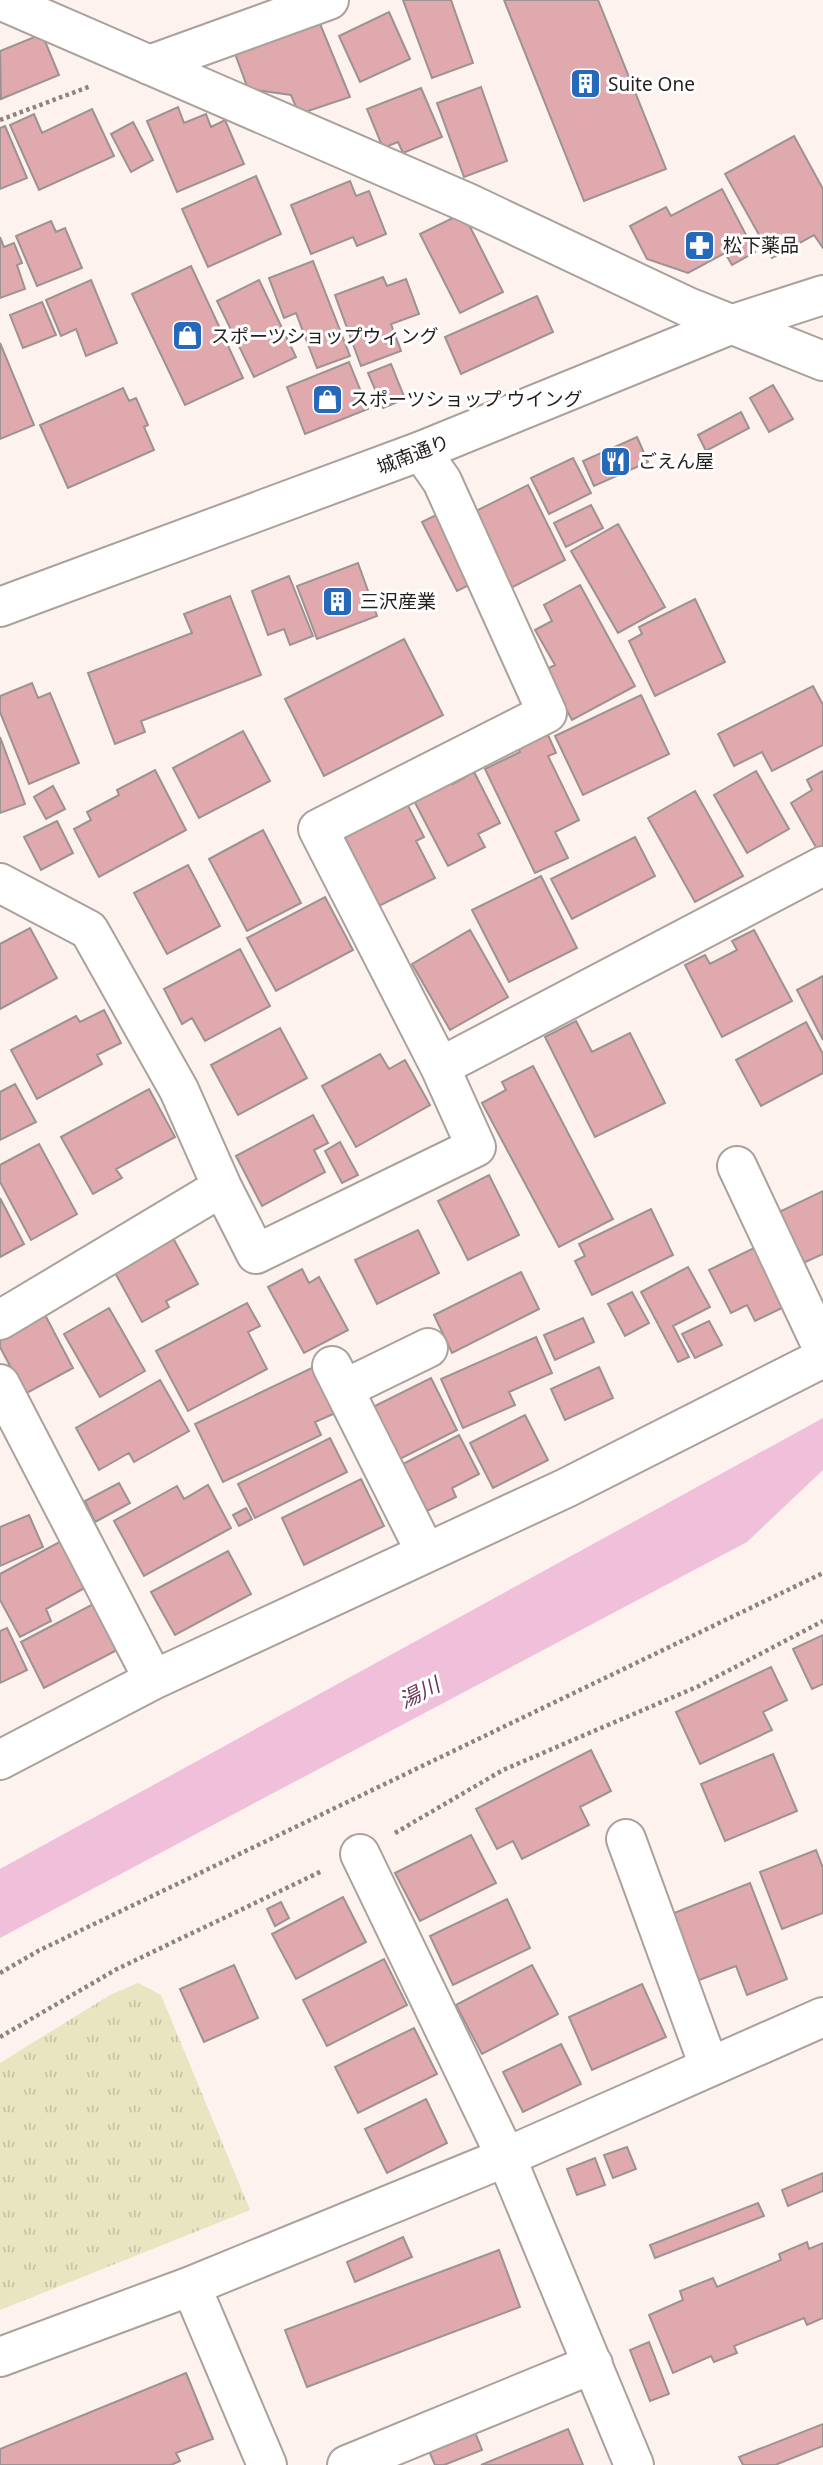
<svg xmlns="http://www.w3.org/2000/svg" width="823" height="2465" viewBox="0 0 823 2465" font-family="'Noto Sans','Noto Sans JP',sans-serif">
	<defs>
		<pattern id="grass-tufts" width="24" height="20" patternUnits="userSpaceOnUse" patternTransform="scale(1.75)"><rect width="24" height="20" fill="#e8e5c0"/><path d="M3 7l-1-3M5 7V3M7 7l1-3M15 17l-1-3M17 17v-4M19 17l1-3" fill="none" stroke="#c7c4a5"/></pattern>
	</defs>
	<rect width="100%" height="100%" fill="#fdf2ee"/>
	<path fill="url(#grass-tufts)" d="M138,1983L161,1995L250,2210L0,2310V2063L110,1995Z"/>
	<path fill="#f0c0db" d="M823,1418V1470L747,1542L0,1938V1869Z"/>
	<path fill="#e0a9ad" stroke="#9d9293" stroke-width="2" d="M403,0H451L473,63L432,78Z
		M504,0H598L666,169L584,201Z
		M389,12L410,59L360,82L339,36Z
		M316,14L350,97L299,114L291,95L248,89L233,48Z
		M42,34L59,75L1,99L0,51Z
		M481,87L507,161L464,177L437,103Z
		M421,88L442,137L403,153L398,142L383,148L367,109Z
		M178,107L184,123L206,114L211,127L225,120L244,164L177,192L147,121Z
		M92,109L114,156L39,190L10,125L34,114L42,133Z
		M133,122L153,160L131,172L111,134Z
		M5,126L27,178L0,189V128Z
		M794,136L823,189V248L814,235L772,258L725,174Z
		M256,176L281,234L208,267L182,209Z
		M350,181L356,196L369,191L386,234L357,246L353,237L311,254L291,205Z
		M722,189L755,252L732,265L725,253L688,273L647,259L630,226L666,207L671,216Z
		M463,213L503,292L460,313L420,234Z
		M51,221L56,232L65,228L82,268L37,286L16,236Z
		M0,237L4,247L14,243L22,263L17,265L25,289L0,298Z
		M313,261L350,356L317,368L296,313L284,318L269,278Z
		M191,266L243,378L185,405L132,294Z
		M383,277L387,286L406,279L419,314L391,324L401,351L361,366L335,295Z
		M91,280L117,343L86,356L76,329L61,336L46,300Z
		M259,280L296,357L254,377L217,301Z
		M537,296L553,332L461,374L445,337Z
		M42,302L56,335L23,348L10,315Z
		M0,343L34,425L0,439Z
		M349,362L368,409L305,434L287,387Z
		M391,364L405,399L383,408L368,373Z
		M773,385L793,419L769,432L750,398Z
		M123,388L129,401L136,398L148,425L144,427L154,450L68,488L40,425Z
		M741,412L749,428L706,451L698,435Z
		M637,437L648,462L594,486L583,461Z
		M573,458L591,493L549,514L531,478Z
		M528,485L565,560L509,589L472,513Z
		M591,505L603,528L566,547L554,523Z
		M438,514L473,583L457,591L422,522Z
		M618,524L665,607L618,633L571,551Z
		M358,563L377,616L317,639L297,586Z
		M289,576L313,636L290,645L284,629L268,635L252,591Z
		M580,585L635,686L572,720L545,670L555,665L535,630L552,621L544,605Z
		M230,596L261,675L141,721L145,732L115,744L88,673L192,633L184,614Z
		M695,599L725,662L655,696L629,641L642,634L639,627Z
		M404,639L443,715L324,776L285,699Z
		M32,683L38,698L50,693L79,763L29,784L0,712V696Z
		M813,686L823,705V745L772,771L762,752L734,766L718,734Z
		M641,695L669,754L583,795L555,736Z
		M544,726L556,753L548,756L579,820L555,832L568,858L535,873L485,769L520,752L515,740Z
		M243,731L270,781L199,818L173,768Z
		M0,737L25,804L0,813Z
		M155,770L186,830L99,877L74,829L91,820L87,812L119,795L117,790Z
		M756,771L789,829L747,853L714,795Z
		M823,771V845L817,849L791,803L812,790L807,780Z
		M474,772L500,823L478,834L485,847L448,866L412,797L450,778L453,784Z
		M53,786L65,809L46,819L34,797Z
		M695,791L743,876L695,902L648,818Z
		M403,796L424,837L416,841L435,878L379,906L340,828Z
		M57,821L73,853L41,870L24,837Z
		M263,830L301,903L247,931L209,859Z
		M635,837L655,876L572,919L551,879Z
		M188,865L220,926L167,954L134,893Z
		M541,876L577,948L509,982L472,910Z
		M325,897L353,950L276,991L247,938Z
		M30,928L57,978L0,1009V944Z
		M470,930L508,997L450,1030L412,964Z
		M754,930L792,1001L722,1037L685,965L705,955L710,964L737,950L732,941Z
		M240,949L270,1006L205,1041L192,1018L182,1024L164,989Z
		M823,976V1040L797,990Z
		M104,1010L121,1043L97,1055L102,1064L37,1099L11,1050L76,1016L80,1022Z
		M576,1021L592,1052L630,1033L665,1103L595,1137L545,1037Z
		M806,1022L823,1054V1073L761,1106L736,1060Z
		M280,1028L307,1078L238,1115L211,1065Z
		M380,1054L389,1069L405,1060L430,1105L356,1147L322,1086Z
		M533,1066L613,1219L559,1247L482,1103L506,1090L502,1082Z
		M15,1084L36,1122L0,1140V1092Z
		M149,1089L175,1137L116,1169L122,1178L93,1194L61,1137Z
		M313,1115L328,1143L314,1150L325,1172L262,1206L236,1156Z
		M340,1142L358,1175L342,1183L325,1151Z
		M39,1144L77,1214L31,1240L0,1182V1165Z
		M489,1175L519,1235L468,1260L438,1201Z
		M823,1191V1254L799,1265L775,1214Z
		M0,1198L24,1244L0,1257Z
		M651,1209L673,1255L592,1295L575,1261L585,1256L579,1244Z
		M418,1230L439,1273L377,1304L355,1260Z
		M173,1238L198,1284L166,1301L169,1307L142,1322L114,1271Z
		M756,1247L786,1306L755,1321L747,1305L731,1313L709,1270Z
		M688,1267L710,1307L673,1326L689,1357L678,1362L641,1292Z
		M302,1269L309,1283L319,1277L348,1330L304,1353L268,1287Z
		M521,1272L539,1309L452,1353L434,1315Z
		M632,1292L649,1323L625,1336L608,1304Z
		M247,1303L260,1326L248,1332L267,1369L188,1411L156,1351Z
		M109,1308L145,1371L100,1397L64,1334Z
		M43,1311L73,1368L25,1394L0,1347V1335Z
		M583,1318L594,1342L555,1360L544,1335Z
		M709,1321L722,1345L695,1358L682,1334Z
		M536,1337L552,1373L509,1392L515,1405L463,1428L441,1379Z
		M318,1365L340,1411L315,1422L321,1435L223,1482L195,1424Z
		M599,1367L613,1398L565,1420L551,1389Z
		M431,1378L457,1430L394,1462L367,1410Z
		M160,1380L189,1431L134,1462L129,1453L99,1470L76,1428Z
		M525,1415L548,1460L493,1488L470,1443Z
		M459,1435L479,1474L452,1488L456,1497L427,1511L403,1464Z
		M330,1438L347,1472L255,1518L238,1484Z
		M361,1479L384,1526L304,1565L282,1518Z
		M119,1483L130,1503L95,1522L85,1501Z
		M208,1485L231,1528L144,1576L114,1521L177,1486L184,1499Z
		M246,1508L252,1519L239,1526L233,1515Z
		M29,1515L43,1547L0,1566V1527Z
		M65,1539L90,1585L46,1609L51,1621L20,1637L0,1600V1574Z
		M228,1551L251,1594L175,1635L151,1592Z
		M97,1602L121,1648L44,1688L21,1642Z
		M7,1628L27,1670L0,1683V1631Z
		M823,1635V1684L812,1689L793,1649Z
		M771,1667L787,1700L763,1712L772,1730L700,1764L676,1712Z
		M591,1750L611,1791L580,1807L589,1825L522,1859L513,1841L497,1849L476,1809Z
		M773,1754L797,1811L725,1841L701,1784Z
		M471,1835L496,1883L420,1921L395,1873Z
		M816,1850L823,1868V1913L782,1929L760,1872Z
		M750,1883L787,1979L747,1995L736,1966L694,1982L669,1915Z
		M343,1897L366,1942L296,1979L272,1934Z
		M507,1899L530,1948L453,1985L430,1936Z
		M281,1902L289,1918L275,1926L267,1909Z
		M384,1959L407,2005L327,2046L303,2000Z
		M234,1965L258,2018L204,2042L180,1989Z
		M532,1965L558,2014L482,2054L456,2005Z
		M642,1984L666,2037L592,2070L569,2017Z
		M414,2028L437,2074L358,2113L335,2067Z
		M561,2044L581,2084L523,2112L503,2072Z
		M426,2099L447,2143L387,2173L365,2129Z
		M627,2147L636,2169L613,2178L604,2155Z
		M595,2158L605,2185L577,2195L567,2169Z
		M823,2173V2191L788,2206L782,2190Z
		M758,2203L764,2216L655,2258L650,2245Z
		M403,2237L412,2257L355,2282L347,2262Z
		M807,2242L809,2249L823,2243V2318L807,2325L804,2318L734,2346L737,2353L714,2362L711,2356L673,2373L649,2315L683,2300L680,2291L713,2278L717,2287L781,2260L779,2254Z
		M499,2250L520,2307L307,2387L285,2330Z
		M649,2342L669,2394L650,2401L630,2350Z
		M186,2373L213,2439L176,2453L180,2461L171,2465H0V2449Z
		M823,2424V2446L775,2465H743L739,2457Z
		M568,2429L583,2465H481Z
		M475,2432L482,2450L444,2465H435L429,2451Z"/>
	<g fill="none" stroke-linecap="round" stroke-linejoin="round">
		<defs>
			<path id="minor" d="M0,0L468,203L688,307L823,361
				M149,65L329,0
				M421,451L442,481L547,713L318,829L440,1067
				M0,883L89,930L179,1090L222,1187L256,1254L476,1147L440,1067L823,866
				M737,1166L823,1349
				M0,1320L222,1187
				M332,1366L426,1553
				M0,1384L146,1665
				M344,1389L428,1348
				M0,1760L155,1679L566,1488L823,1358
				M626,1839L709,2066
				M360,1854L506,2157L634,2465
				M191,2286L267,2465
				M0,2357L191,2286L506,2157L823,2017
				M347,2465L593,2364"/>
			<path id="secondary" d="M0,607L421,451L730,325L823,295"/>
		</defs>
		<use href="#minor" stroke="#aaa19c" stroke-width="42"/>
		<use href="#secondary" stroke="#aaa19c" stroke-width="42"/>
		<path stroke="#8c8481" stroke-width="4.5" stroke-dasharray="3.5 3.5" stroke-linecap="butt" d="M0,120L91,86
			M395,1833L503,1770L699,1686L823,1621
			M0,1973L38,1951L823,1573
			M0,2037L117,1969L322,1871"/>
		<use href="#minor" stroke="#fff" stroke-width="38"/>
		<use href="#secondary" stroke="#fff" stroke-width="38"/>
	</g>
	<defs>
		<symbol id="building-square" viewBox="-11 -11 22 22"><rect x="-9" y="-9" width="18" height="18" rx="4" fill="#2469ba" stroke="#fff"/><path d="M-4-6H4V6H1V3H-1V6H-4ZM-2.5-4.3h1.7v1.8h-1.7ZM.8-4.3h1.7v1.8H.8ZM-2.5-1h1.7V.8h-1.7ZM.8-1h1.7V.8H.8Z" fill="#fff"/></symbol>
		<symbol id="pharmacy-square" viewBox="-11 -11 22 22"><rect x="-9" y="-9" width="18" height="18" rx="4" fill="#2469ba" stroke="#fff"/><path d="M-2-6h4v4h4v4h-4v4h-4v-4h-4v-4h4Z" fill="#fff"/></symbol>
		<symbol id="shop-square" viewBox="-11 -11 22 22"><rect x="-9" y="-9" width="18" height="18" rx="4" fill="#2469ba" stroke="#fff"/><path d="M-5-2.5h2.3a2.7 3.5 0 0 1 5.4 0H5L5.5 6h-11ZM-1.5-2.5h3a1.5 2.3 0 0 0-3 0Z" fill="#fff"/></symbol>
		<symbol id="restaurant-square" viewBox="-11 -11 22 22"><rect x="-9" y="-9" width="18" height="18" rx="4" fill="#2469ba" stroke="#fff"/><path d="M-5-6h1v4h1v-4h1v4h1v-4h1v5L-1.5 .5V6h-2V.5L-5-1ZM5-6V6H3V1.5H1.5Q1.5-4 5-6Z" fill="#fff"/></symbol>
	</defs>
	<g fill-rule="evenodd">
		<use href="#building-square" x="568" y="66" width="35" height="35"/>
		<use href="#pharmacy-square" x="682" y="228" width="35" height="35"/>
		<use href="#shop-square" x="170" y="318" width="35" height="35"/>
		<use href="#shop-square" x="310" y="382" width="35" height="35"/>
		<use href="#restaurant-square" x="598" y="444" width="35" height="35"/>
		<use href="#building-square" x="320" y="584" width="35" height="35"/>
	</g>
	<g text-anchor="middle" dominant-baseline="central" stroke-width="6" stroke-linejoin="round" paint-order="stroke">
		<g font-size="19" fill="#231f1d" stroke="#fff" text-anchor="start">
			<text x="608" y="84">Suite One</text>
			<text x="723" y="245">松下薬品</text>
			<text x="211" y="336">スポーツショップウィング</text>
			<text x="350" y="399">スポーツショップ ウイング</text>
			<text x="638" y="461">ごえん屋</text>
			<text x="360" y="601">三沢産業</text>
		</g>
		<g font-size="19" fill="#231f1d" stroke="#fff">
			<text transform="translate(413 454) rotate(-21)">城南通り</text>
		</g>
		<g font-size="21" font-style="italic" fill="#6d3357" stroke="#fff">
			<text transform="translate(419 1692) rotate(-27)">湯川</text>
		</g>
	</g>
</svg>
